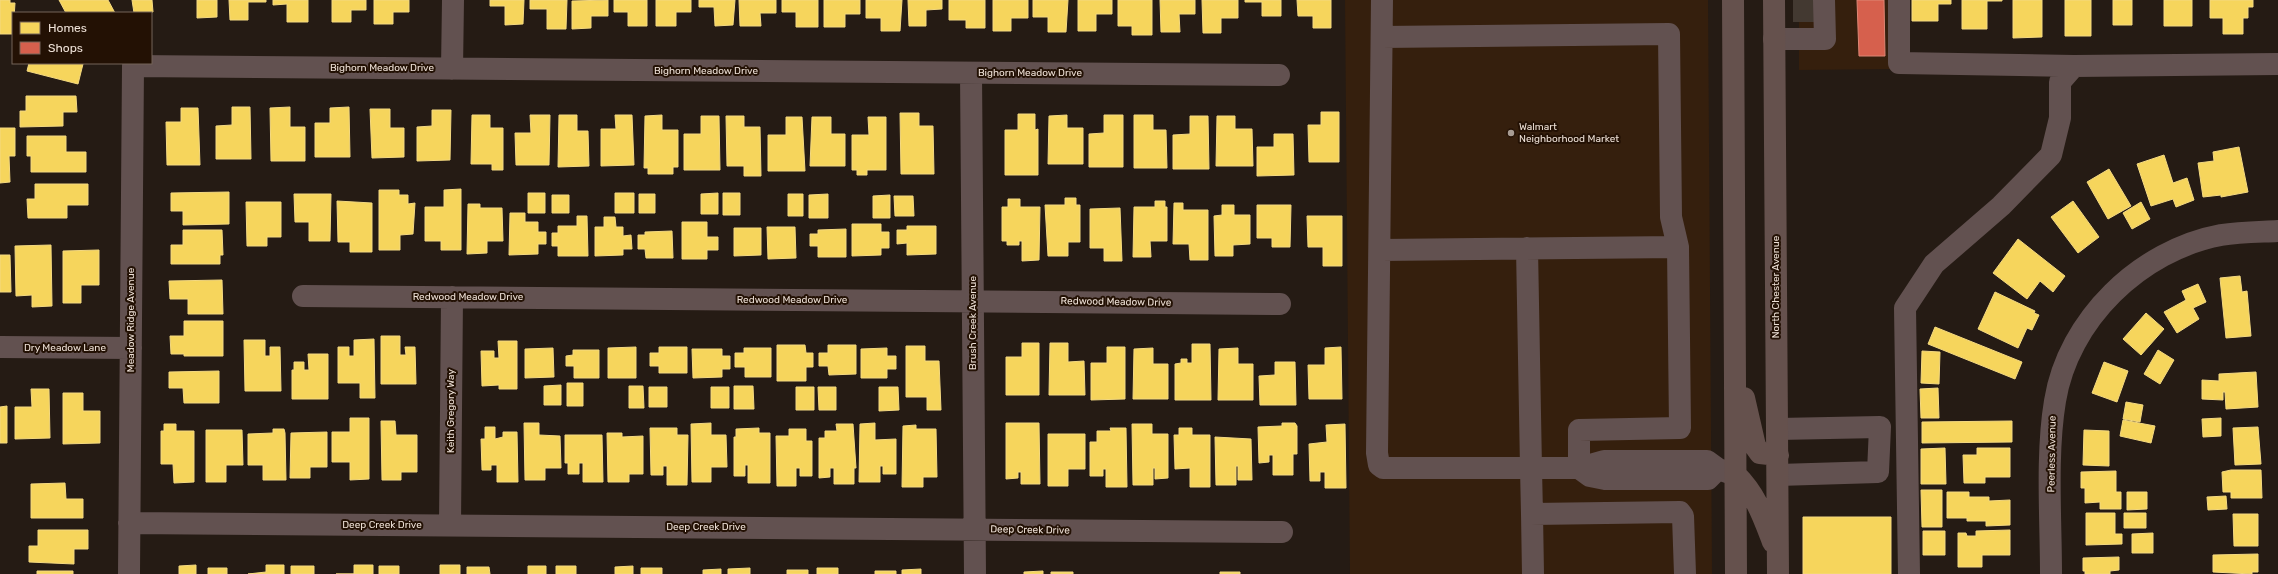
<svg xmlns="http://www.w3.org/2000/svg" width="2278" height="574" viewBox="0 0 2278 574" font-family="Rubik,sans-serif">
	<rect width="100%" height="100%" fill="#251b14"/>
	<path fill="#351f0d" d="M1345,0H1708L1712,574H1350Z
		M1799,0H1890L1891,69L1799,70Z"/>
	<path fill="#f6d55c" stroke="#f4d981" d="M0,0H10V3H15L13,34H0Z
		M59,0H108L115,13H66Z
		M132,0H152L153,12L134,13Z
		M197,0H217V17L197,18Z
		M229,0H266V2H248V20H230Z
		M273,0H308V22H287V4L273,5Z
		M332,0H366V10H351V22H332Z
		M374,0H409V12H393V24H374Z
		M490,0H524L523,24L505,25V6H490Z
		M530,0H567L566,29H547V9H530Z
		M608,0V16H591V28L572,29V1Z
		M614,0H647V26H628V12H614Z
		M691,0V12H676V26H656V0Z
		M699,0H735L733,25L715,26L714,7H699Z
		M739,0H776V13H760L761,26H740Z
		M782,0H818V27H796V12H782Z
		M824,0H860V14H845V27H824Z
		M866,0H902L900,31H881V18H866Z
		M908,0H942V9L926,10V26H909Z
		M949,0H985V28H966V20H949Z
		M993,0H1028V18H1011V31H993Z
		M1033,0H1068L1066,32H1048V17H1033Z
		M1078,0H1112V14H1096V31H1078Z
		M1118,0H1152V35H1132V26H1118Z
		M1160,0H1195V14H1179L1180,32H1161Z
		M1202,0H1238V18H1221V33H1203Z
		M1245,0H1281V16H1262V2H1245Z
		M1297,0H1331V28H1313V16H1298Z
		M1912,0H1951V4H1938V21H1912Z
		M1962,0H2002V1H1987V29H1962Z
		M2013,0H2042V37L2013,38Z
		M2065,0H2091V36H2065Z
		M2113,0H2132V25H2113Z
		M2164,0H2192V26H2164Z
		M2210,0H2253V7H2248V18H2243V34H2223V18H2210Z
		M29,63H81L83,64L78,84L27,71Z
		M26,96H76L77,112H63V126L20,127V111H26Z
		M232,107H250L251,159H216V126L232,125Z
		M290,107V127H305V161H271L270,108Z
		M349,107L350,157H315V123H330V108Z
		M181,108H198L200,165H167L166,122H181Z
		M370,109H390V128H404V157L372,158Z
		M432,110H451L450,160L417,161V127L432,126Z
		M1321,112H1339V162H1309L1308,125H1321Z
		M900,113H919V126H933L934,174H901Z
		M1018,114H1035V130L1038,129V175H1005V130H1018Z
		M472,115H490V128H503V170H492V164H471Z
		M530,115H550L549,165H516L515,133H531Z
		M559,115H577V131H588L589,166L558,167Z
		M615,115H632L634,165L601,166V129H616Z
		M662,115V130H678V167H673V174H648V168H644L645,116Z
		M1067,115V128H1083V164H1048L1049,116Z
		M1104,115H1123V167H1089V134L1104,133Z
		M1134,115H1153V130H1166L1167,168H1134Z
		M701,116H719L720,170H684V134H701Z
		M726,116H744V127H760L761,176H744V166H727Z
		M1190,116H1208L1209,169H1173V135L1190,134Z
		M1217,116H1235V129H1252L1253,166H1216Z
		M786,117H802L805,171H768V135H786Z
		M812,117H831V134H845V166H810Z
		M868,117H886V170H867V175H857V170H852V135H869Z
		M0,128H15V156H9L10,182L0,183Z
		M1274,134H1293L1294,175L1257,176V147H1274Z
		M27,136H66V152H86V172H31V156H27Z
		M2239,147L2248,192L2221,197V195L2203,197L2198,163L2214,161L2213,152Z
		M2164,155L2173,183L2187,178L2194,200L2176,207L2173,199L2151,206L2137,164Z
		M2109,169L2131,206L2108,219L2087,182Z
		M35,184H88V205H67V218H28L27,199H35Z
		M461,189V250H441V241H425V207H444V190Z
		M379,190H399V195H408V204L415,203L413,234L400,235V250H379Z
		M229,192V224L183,225V211H171V193Z
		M528,193H545V213H528Z
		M615,193H634V213H615Z
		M718,193V214H701V194Z
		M723,193H740V215H723Z
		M294,194H331L330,241H309V222H295Z
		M639,194H655V213H639Z
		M788,194H803V216H788Z
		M828,194V218H809V195Z
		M552,195H569V213H552Z
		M890,195V218H873V196Z
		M894,196H913L914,216H895Z
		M1065,198H1076V205H1080V242H1068V256H1048L1045,205H1065Z
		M1008,199H1020V207H1040L1039,260L1022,261V241H1019V245H1007V241H1002V207H1008Z
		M337,201L372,203V252H350V242H338Z
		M1155,201H1165V207H1167V241H1150L1151,257H1133L1134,207H1155Z
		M2073,201L2099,237L2078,253L2051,217Z
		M246,202H281V237H267V246H247Z
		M2141,202L2150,219L2132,229L2123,213Z
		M1174,203H1183V210H1208V260H1190L1189,244H1173Z
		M468,204H480V208H502L503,241H487V253L467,254Z
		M1222,205H1234V215H1250V244L1233,245V256H1215L1214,216L1222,215Z
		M1257,205H1291L1290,247H1272V238H1257Z
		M1120,208L1122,261H1104V248H1090V209Z
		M510,213H525V222H538V232H546V244H538V254L509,255Z
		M577,216H587L588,256H558V246H552V233H558V226H577Z
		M1307,216H1342V266H1323V247H1308Z
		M604,217H615L616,227H623V236L631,235L632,249H623V255L595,256V227H604Z
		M682,222H707V237H718V250H707V259H682Z
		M852,224H881V232H889V248H881V255L852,256Z
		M907,226H936V254L907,255V243L897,244V230H907Z
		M767,227H795L796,258L768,259Z
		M734,228H761V255L734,256Z
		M846,229V257H818V246H810V234H818V230Z
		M183,230H222L223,255H220V264H171V245H183Z
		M672,231L673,258H646L645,249H638V235H645V232Z
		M2018,239L2065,276L2053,292L2040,281L2027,299L1993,273Z
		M51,245L52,306L32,307V295L16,296L15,246Z
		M99,250V285H81V303H63V251Z
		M0,255H10L11,292H0Z
		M2240,276L2242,292L2247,291L2251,336L2226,338L2220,278Z
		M222,280L223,314H188V299H170L169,281Z
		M2198,284L2206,302L2193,308L2199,319L2177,333L2164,312L2186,300L2182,291Z
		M1995,292L2035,311L2034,313L2039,315L2032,330L2027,328L2018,348L1978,329Z
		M2146,313L2164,329L2141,355L2123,339Z
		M184,321H223V356H184V354H171L170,336H184Z
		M1935,327L2022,362L2015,379L1928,344Z
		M381,336H400V355H406L405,347H415L416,384H381Z
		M374,339L375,398H360V383H338V347H349V356H354V340Z
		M244,340H265V356H270V347H280L281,391H245Z
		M498,341H517V389H499V385L482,386L481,351H494V358H499Z
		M1022,343H1039V395H1006V357H1022Z
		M1050,343H1068V362L1084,361L1085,395H1049Z
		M1192,344H1210L1211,400H1175V364L1181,363V359H1187V363H1192Z
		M777,345H805L806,353H813V367H806V381H777Z
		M828,345H856V374L829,375L828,366H819V353H828Z
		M906,346H925V361H939L941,410H927V397H906Z
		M636,347V378H608V348Z
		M659,347H687V373H659V366H650V353H659Z
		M1107,347H1125V399L1091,400V363H1107Z
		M1341,347L1342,399H1309L1308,365H1325V348Z
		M553,348L554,377L525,378V349Z
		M744,348H771V377H745V367H735V353H744Z
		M887,348V356H896V369H887V378H861V349Z
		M1153,348V364H1168V399H1133L1134,349Z
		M1238,348V364H1253V400H1218L1219,349Z
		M692,349H722V356H730V369H722V377L693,378Z
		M573,350H599V378H574V366H566V356L573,355Z
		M2158,350L2174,360L2160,384L2144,374Z
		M1922,351L1940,352L1939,384L1921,383Z
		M308,354H328V399H292V370H294V362H304V370H309Z
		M1275,362H1295L1296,405H1260L1259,376L1275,375Z
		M2104,362L2128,371L2117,402L2092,393Z
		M219,371V403H184L183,388H169V372Z
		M2256,372L2258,407L2226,409L2225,392H2223V400L2202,399V380L2219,381V374Z
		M567,383H583V406H567Z
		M561,385V405H544V386Z
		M629,386H643L644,408H629Z
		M734,386H753L754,409H734Z
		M649,387H667V407H649Z
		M711,387H729V408H711Z
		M796,387H814V410H796Z
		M818,387H836V410H819Z
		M879,387H898L899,410L879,411Z
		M1938,388L1939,418H1921L1920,389Z
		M31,389H49L50,438L15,439V407H32Z
		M63,393H83V411H100V443L63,444Z
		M2126,402L2143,405L2140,422L2123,419Z
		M7,406V443H0V407Z
		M350,418H369V479L350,480V462H332V432H350Z
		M2221,418V436L2203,437L2202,419Z
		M2123,420L2155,426L2151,443L2120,436Z
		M381,421H395L396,435H417V472H401V480H382Z
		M2012,421V442L1922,443V422Z
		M524,423H539V435L560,436L561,468H545V480H525Z
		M711,423V435H726L727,467H711V482H692L691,424Z
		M875,423V440L896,439V474H883V466H880V482H859L860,424Z
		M1006,423H1039L1040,484H1021V472H1018V478L1006,479Z
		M1282,423H1295L1297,426V454H1293V475H1273V455H1269V462L1259,463L1258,427L1282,426Z
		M164,424H176V431H194V482L174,483L173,464H161V431H164Z
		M836,424H853L856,468H854V484H834V468H830V477L819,478V438H825V431H837Z
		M1132,424H1152V434H1168V478L1155,479V468H1153V485H1133Z
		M1345,424L1346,488H1325V472H1320V481H1310L1309,444L1327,442L1326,425Z
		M916,425V429H936L937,477H923V487H902L903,426Z
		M485,427H495V439L503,437V432H517L518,482H497V465H491V470H482L481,439H485Z
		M2258,427L2261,464L2235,465L2233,428Z
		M650,428H677V435H688L687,485H667V466H663V475H651Z
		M759,428V433H770V483H748V465H745V476H734V437H736V429Z
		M1110,428H1126L1127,487H1106V469H1103V476H1090V442H1097V431H1111Z
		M1179,428H1192V435H1210V487H1190V468L1175,469L1174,435H1179Z
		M273,429H284L285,433L286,480H263V465H248V434L273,433Z
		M789,429H806V441H812V476H800V468H796V486H777L776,436H789Z
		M206,430H242L243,465H226V482H206Z
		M2084,430L2109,431V466L2083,465Z
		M327,432V467H310V478H290L291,433Z
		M607,433H622V437L643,436V474H629V482H608Z
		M1048,434H1085V469H1068V486H1048Z
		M565,435H602L603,482H583V463H579V474H568V463H565Z
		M1215,437L1251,439L1252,480H1238V466H1236V485H1216Z
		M1945,448L1946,484H1921V449Z
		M1977,448H2010V477H1985V483H1964L1963,455H1977Z
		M2231,470H2261L2262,498H2231V492H2223L2222,472Z
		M2116,471V492H2121V509H2100V502L2085,503V488H2081V472Z
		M65,483L66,499H83V518H31V484Z
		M1921,490H1942V527H1922Z
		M1947,492H1969V497H1989V501L2010,500V525L1986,526V521H1967V518H1947Z
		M2127,492H2147V509L2127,510Z
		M2226,496L2227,509L2208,510L2207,497Z
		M2086,513H2115V534H2122V544L2086,545Z
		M2124,513H2146V528H2124Z
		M2233,514H2258V546H2234Z
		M1803,517H1891V574H1803Z
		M38,530H88V549H74V564L29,562V546H38Z
		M2010,530V555H1982V567H1958V533H1966L1967,536H1976V531Z
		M1923,531H1945V555H1923Z
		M2153,533V553H2132V534Z
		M2258,554V572H2252V574L2213,572V555Z
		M2119,557V570L2110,571V574H2085V571H2083V558Z
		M196,565V574H179V566Z
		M266,565H284V574H248L266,572Z
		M354,565H373V574H336H354Z
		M440,565H460V574H440Z
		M291,566H314V574H291Z
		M379,566H399V574H379Z
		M528,566H546V574H528Z
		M556,566H576V574H556Z
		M633,566V574H615V567Z
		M467,567H489L490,574H467Z
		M208,568H227V574H208Z
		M641,568H662V574H641Z
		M750,568V574H728V569Z
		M817,568H838V574H817Z
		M721,569V574H703V570Z
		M921,569V574H902V570Z
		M787,570H808V574H787Z
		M37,571H73V574H37Z
		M875,571H896V574H875Z
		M1043,571V574H1024V572Z
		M1051,572H1073V574H1051Z
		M1220,572H1240V574H1220Z"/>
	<path fill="#d6604d" stroke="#dd8776" d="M1857,0H1884L1885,56H1859Z"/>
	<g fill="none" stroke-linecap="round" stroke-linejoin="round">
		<path stroke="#433931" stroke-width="22" stroke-dasharray="22 11" stroke-linecap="butt" d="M1804,0V28"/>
		<path stroke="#625150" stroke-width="22" d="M1382,0L1377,453L1379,465L1383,468H1531L1527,248
			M1899,0V63L2074,66
			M1382,37L1669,34L1671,217L1678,247
			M1774,39H1825L1824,0
			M452,69L453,0
			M971,73L975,574
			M1381,250L1678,247L1680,428L1579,430V468
			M303,296L1280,304
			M0,347L131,348
			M1777,429L1880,427L1878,472L1778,475
			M1579,468L1590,476L1605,479H1708L1718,469
			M1532,514L1533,574
			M129,523L1282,532
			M450,525L452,297
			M129,574L133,66L1279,75
			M1685,574L1683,516L1680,512L1532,514L1531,468H1579L1604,461H1707L1718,469L1736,475
			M1909,574L1905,308L1934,264L2001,206L2051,155L2060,118V82L2074,66L2278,64
			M2051,574C2051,519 2046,455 2055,401C2068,320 2140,250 2221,235C2240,232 2259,232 2278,231"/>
		<path stroke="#65514d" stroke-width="22" d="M1733,0L1736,574
			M1774,0L1778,574
			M1744,398L1755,446L1760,453L1778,455
			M1736,475C1756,495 1763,516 1773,542"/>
	</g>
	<circle fill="#a89c93" stroke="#231104" stroke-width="1.5" cx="1511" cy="133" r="4"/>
	<g text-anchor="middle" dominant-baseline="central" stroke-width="4" stroke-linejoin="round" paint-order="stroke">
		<g font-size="10" fill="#eee1d7" stroke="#231104">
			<text x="382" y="68">Bighorn Meadow Drive</text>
			<text x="706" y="71">Bighorn Meadow Drive</text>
			<text x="1030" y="73">Bighorn Meadow Drive</text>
			<text transform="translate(1776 287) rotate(-90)">North Chester Avenue</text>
			<text x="468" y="297">Redwood Meadow Drive</text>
			<text x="792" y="300">Redwood Meadow Drive</text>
			<text transform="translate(1116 302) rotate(1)">Redwood Meadow Drive</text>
			<text transform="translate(131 320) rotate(-90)">Meadow Ridge Avenue</text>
			<text transform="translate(973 323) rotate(-90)">Brush Creek Avenue</text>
			<text x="65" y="348">Dry Meadow Lane</text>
			<text transform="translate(451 411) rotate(-90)">Keith Gregory Way</text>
			<text transform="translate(2052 454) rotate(-89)">Peerless Avenue</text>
			<text x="382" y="525">Deep Creek Drive</text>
			<text x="706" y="527">Deep Creek Drive</text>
			<text transform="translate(1030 530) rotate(1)">Deep Creek Drive</text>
		</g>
		<g font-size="10" fill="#eee1d7" stroke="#231104" text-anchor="start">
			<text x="1519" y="127">Walmart<tspan x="1519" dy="12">Neighborhood Market</tspan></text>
		</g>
	</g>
	<rect x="12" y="12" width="140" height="52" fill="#231104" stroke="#746458"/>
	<rect x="20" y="22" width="20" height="12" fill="#f6d55c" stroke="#746458"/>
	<text x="48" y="32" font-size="12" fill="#eee1d7">Homes</text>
	<rect x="20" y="42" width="20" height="12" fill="#d6604d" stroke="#746458"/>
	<text x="48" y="52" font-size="12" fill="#eee1d7">Shops</text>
</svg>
